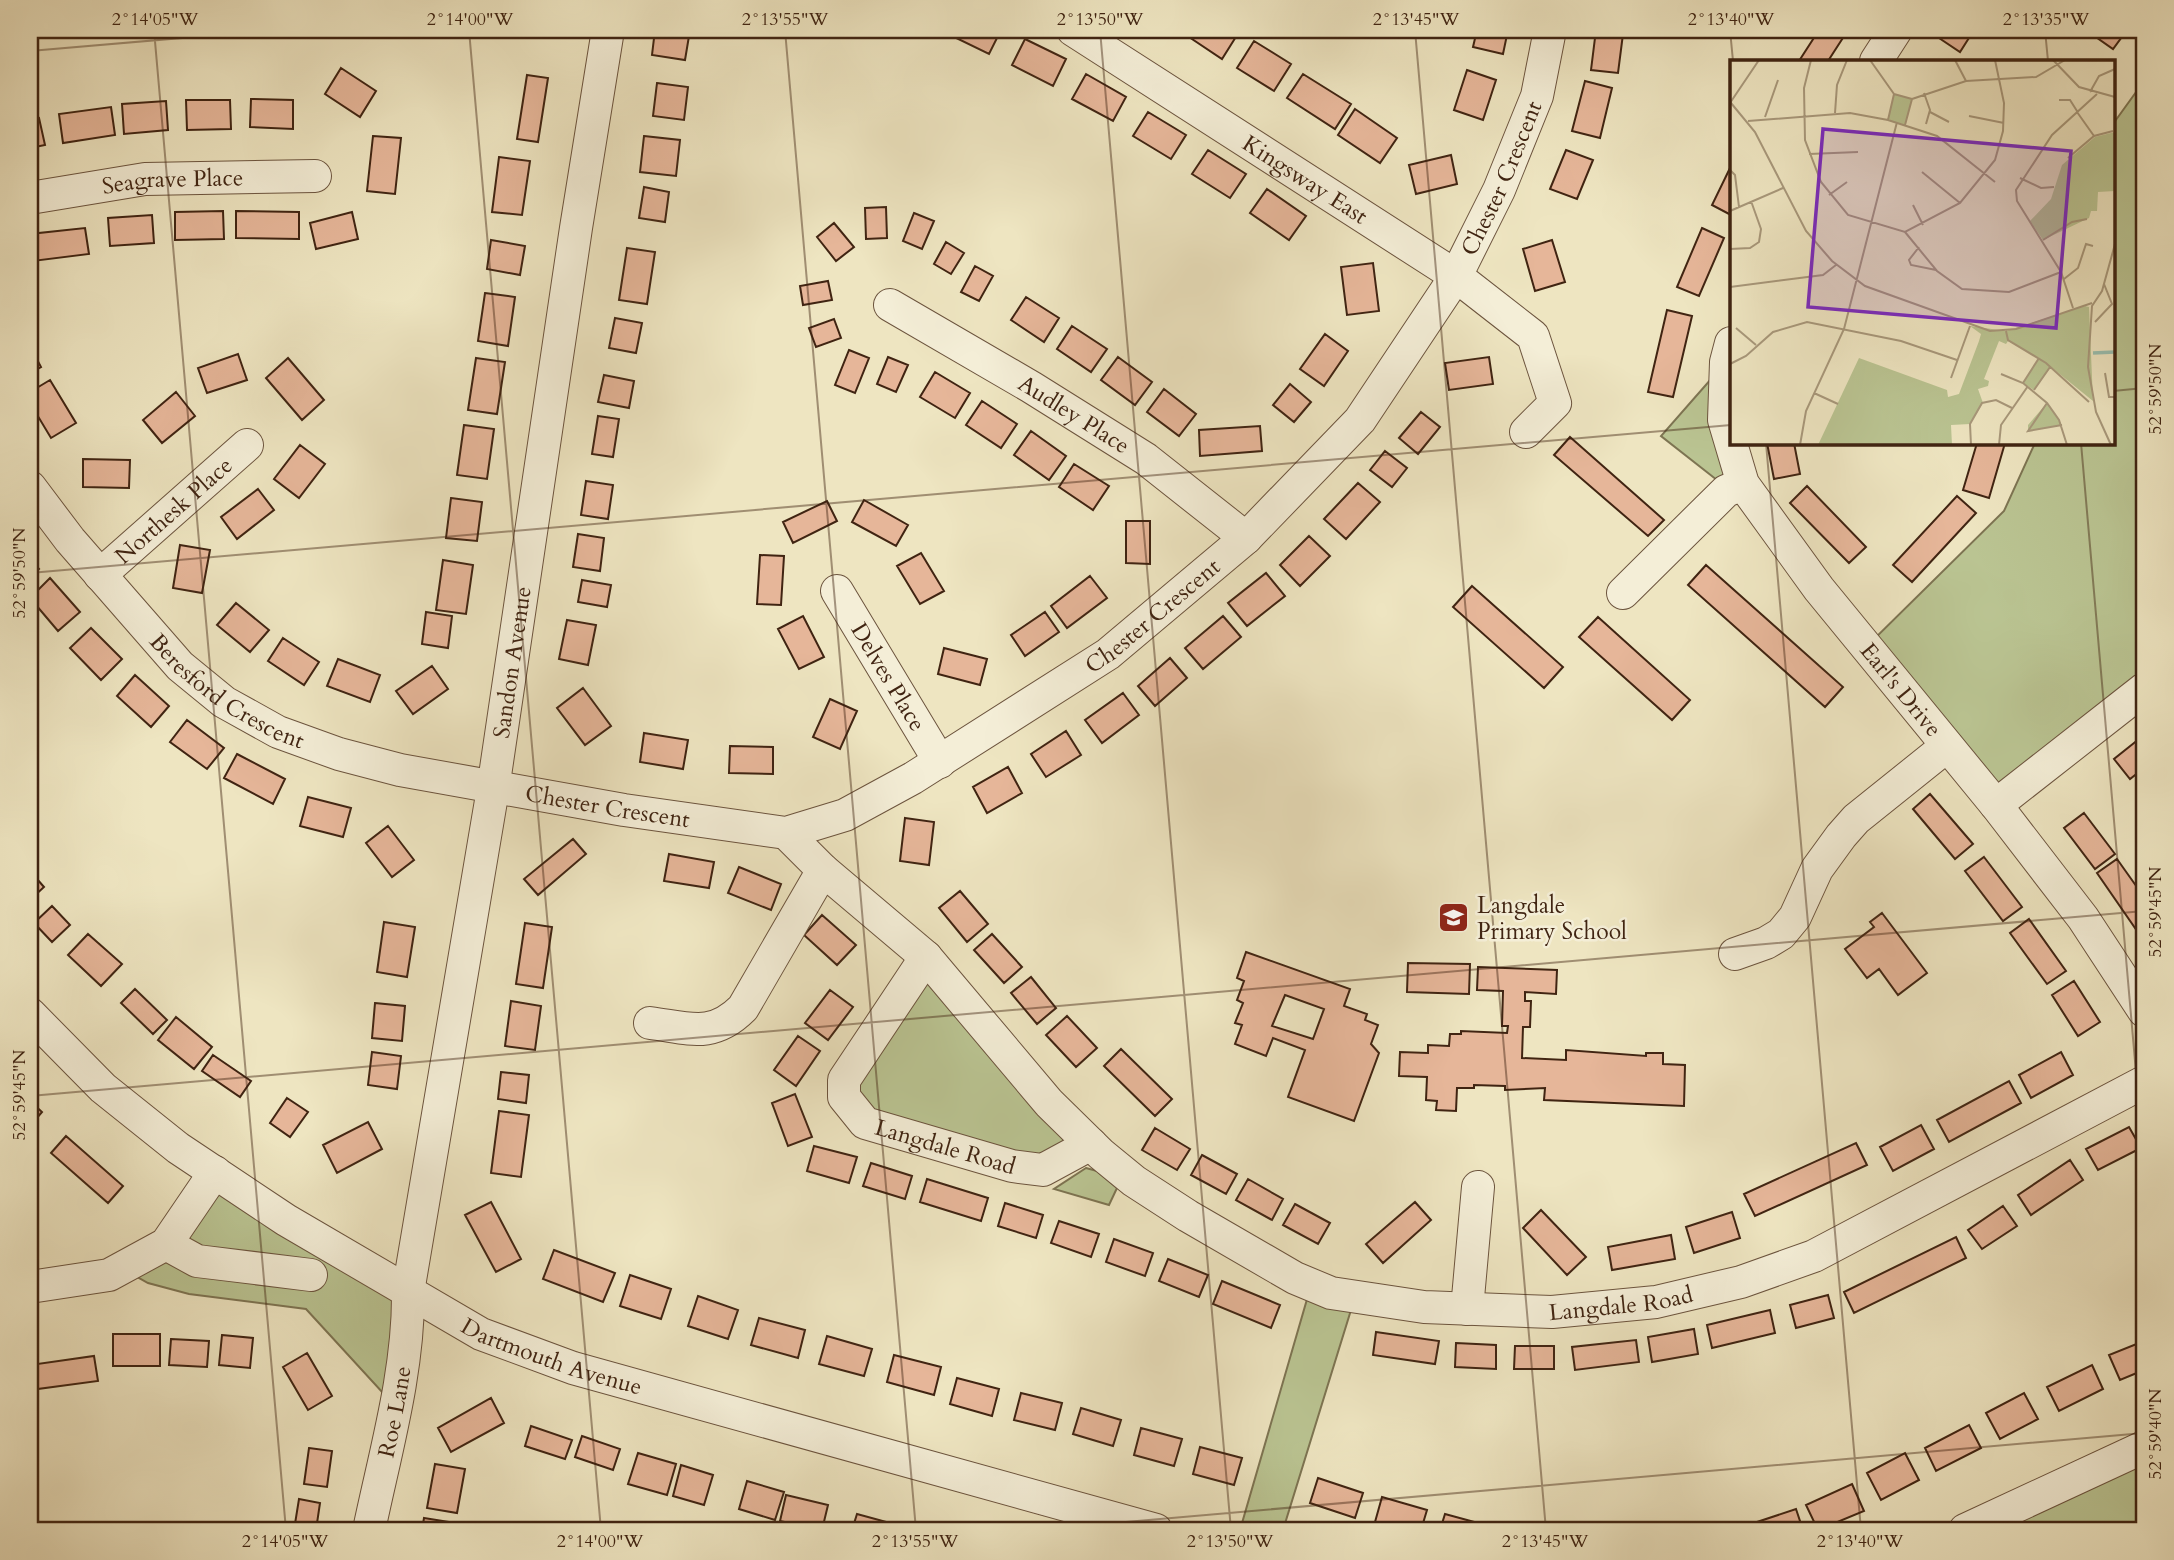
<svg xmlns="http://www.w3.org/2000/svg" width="2174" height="1560" viewBox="0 0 2174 1560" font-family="Cardo,serif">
	<rect width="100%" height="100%" fill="#eee5c1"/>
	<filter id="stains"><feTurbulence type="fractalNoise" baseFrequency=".00286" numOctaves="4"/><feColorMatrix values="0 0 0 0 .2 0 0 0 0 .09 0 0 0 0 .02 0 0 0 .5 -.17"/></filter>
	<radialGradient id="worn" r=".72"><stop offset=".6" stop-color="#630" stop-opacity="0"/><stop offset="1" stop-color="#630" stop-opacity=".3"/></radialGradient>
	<path fill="#bac492" stroke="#7d7452" stroke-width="2" d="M2144,81V689L1996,805L1866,647L2004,511L2035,443H2113V124Z
		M1726,362L1734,455L1722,484L1661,436Z
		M924,971L1065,1141L1047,1156L1007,1154L864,1110L855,1078Z
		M1086,1168L1097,1171L1117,1188L1109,1205L1054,1189Z
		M215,1172L408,1292L394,1405L306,1309L189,1294L148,1283L123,1269Z
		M1310,1289L1355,1297L1283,1530H1240Z
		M2144,1447V1530H1965Z"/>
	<path fill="#e6b699" stroke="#402412" stroke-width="2" fill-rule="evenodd" d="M534,30H559L558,38L533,35Z
		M655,30H690L685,60L652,55Z
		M950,30H1001L989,54L948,34Z
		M1189,30H1235L1239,32L1222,59L1186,35Z
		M1477,30H1508L1503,54L1473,47Z
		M1596,30L1623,34L1618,73L1591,70Z
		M1819,30H1848L1828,61H1799Z
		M1944,30H1974L1960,52L1939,38Z
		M2097,30H2127L2113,49L2093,35Z
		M1025,39L1066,59L1053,86L1012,65Z
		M1254,41L1291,64L1274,91L1237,68Z
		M341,68L376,91L360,117L325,94Z
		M1467,70L1496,80L1483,120L1454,110Z
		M1086,74L1126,97L1113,121L1072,99Z
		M1303,74L1351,104L1335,129L1287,98Z
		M527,75L548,78L538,142L517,139Z
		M1585,81L1612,88L1600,138L1572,131Z
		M657,83L688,87L684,120L653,116Z
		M251,99L293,100V129L250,127Z
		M186,100H230L231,129L187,130Z
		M166,101L168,130L124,134L122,104Z
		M111,107L115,135L63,143L59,114Z
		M1355,109L1397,138L1380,163L1338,135Z
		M1148,112L1186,135L1171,159L1133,136Z
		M39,118L45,145L30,148V120Z
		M373,136L401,138L395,194L367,191Z
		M644,136L680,140L676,176L640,172Z
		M1208,150L1246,174L1230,198L1192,174Z
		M1566,150L1593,160L1577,199L1550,189Z
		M1451,155L1457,184L1416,194L1409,165Z
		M499,157L530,161L522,215L492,212Z
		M1731,166V215L1712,205Z
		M644,187L669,192L665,222L639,218Z
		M1267,189L1306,216L1289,240L1250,213Z
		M886,207L887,238L866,239L865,208Z
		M223,211L224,239L175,240V212Z
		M236,211L299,212V239L236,238Z
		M352,212L358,239L316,249L310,223Z
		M914,213L934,221L922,249L903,241Z
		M152,215L154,243L110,246L108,218Z
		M834,223L854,247L836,261L817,237Z
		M85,228L89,254L33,261L30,234Z
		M1702,228L1724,238L1699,296L1677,287Z
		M491,240L525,246L520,275L487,269Z
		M1552,240L1565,282L1535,291L1523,249Z
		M946,242L964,253L951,274L934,264Z
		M627,248L655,252L647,304L619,300Z
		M1373,263L1379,311L1347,315L1341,267Z
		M975,266L993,276L979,301L961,292Z
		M828,281L832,300L803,305L800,286Z
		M485,293L515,297L508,346L478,341Z
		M1026,297L1059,318L1044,342L1011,320Z
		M1667,310L1692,316L1673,397L1648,392Z
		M615,318L642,323L636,353L609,348Z
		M834,319L841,338L816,347L809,328Z
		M1072,326L1107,349L1091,372L1057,349Z
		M1325,334L1348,351L1324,386L1300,369Z
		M30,346L41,367L30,373Z
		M849,350L869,358L855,393L835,385Z
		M238,354L247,380L207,393L198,368Z
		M888,357L908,365L896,392L877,384Z
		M1118,357L1152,382L1135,405L1101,380Z
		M1489,357L1493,384L1449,390L1445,363Z
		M288,358L324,400L302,420L266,378Z
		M476,358L505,362L497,414L468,410Z
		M935,372L970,393L955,418L920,397Z
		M604,375L634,381L629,408L598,402Z
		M50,380L76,423L51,438L30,403V392Z
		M1290,384L1311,402L1294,422L1273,405Z
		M1164,389L1196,414L1179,436L1147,412Z
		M176,392L195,416L162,443L143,420Z
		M982,401L1017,424L1001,448L966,425Z
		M1421,412L1440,427L1418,454L1399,438Z
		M598,416L619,419L613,457L592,454Z
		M464,425L494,429L487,479L457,475Z
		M1260,426L1262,451L1200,456L1199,430Z
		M1031,431L1066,456L1049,480L1014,455Z
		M1570,437L1664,520L1648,536L1554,455Z
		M1767,443H1794L1800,474L1774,479Z
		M1977,443H2005L1989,498L1963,490Z
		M300,445L325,464L299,498L274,479Z
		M1385,451L1407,468L1392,487L1370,470Z
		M83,459L130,460L129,488L83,487Z
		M1074,464L1109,486L1093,510L1059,487Z
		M586,481L613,485L608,519L581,515Z
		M1358,483L1380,502L1346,539L1324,519Z
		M1807,486L1866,547L1849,563L1790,503Z
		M258,489L274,510L237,539L221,517Z
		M1957,496L1976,513L1912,582L1893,565Z
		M451,498L482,502L477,541L446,538Z
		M864,500L908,525L896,546L852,522Z
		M827,501L837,521L793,543L783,522Z
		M1126,521H1150V564L1126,563Z
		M578,534L604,538L600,571L573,567Z
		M1309,536L1330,556L1300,586L1280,565Z
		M180,545L210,550L202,593L173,588Z
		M921,553L944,591L920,604L897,566Z
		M760,555L784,556L781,605L757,604Z
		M30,559L39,569L30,577Z
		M443,560L473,565L466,614L436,610Z
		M1706,565L1843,687L1825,707L1688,585Z
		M1266,573L1285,596L1247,626L1228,603Z
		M1090,576L1107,598L1067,628L1051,606Z
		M50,578L80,612L58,631L30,598Z
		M582,580L611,585L607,607L578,602Z
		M1472,586L1563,667L1544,688L1453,607Z
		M236,603L269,630L250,652L217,625Z
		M426,612L452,616L448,648L422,644Z
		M1045,612L1059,632L1025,656L1011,635Z
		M803,616L824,657L799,669L778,629Z
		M1223,616L1241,637L1203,669L1185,648Z
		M1598,617L1690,700L1672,720L1579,637Z
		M567,620L596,625L588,665L559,659Z
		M91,628L122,659L101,680L70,648Z
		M283,638L319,662L304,685L268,661Z
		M944,648L987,659L980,685L938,674Z
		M1170,658L1187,678L1155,706L1138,686Z
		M338,659L380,675L370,702L327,686Z
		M432,666L448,689L413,714L396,691Z
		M135,675L169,706L151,727L117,696Z
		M583,688L611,726L585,745L557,708Z
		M1123,693L1139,715L1102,743L1085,720Z
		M830,699L857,711L840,749L813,737Z
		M187,720L224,748L207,769L170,742Z
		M1066,731L1081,755L1046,777L1031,754Z
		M644,733L688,740L683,769L640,762Z
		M2144,735V768L2130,779L2114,759Z
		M730,746L773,747V774L729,773Z
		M237,754L285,779L273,804L224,778Z
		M1008,767L1022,793L987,813L973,787Z
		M1930,794L1973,844L1955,859L1913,809Z
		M308,797L351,808L343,837L300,826Z
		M2084,813L2115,854L2095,869L2064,828Z
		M905,818L934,822L929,865L900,861Z
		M388,826L414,860L392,877L366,843Z
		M573,839L586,854L538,895L524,879Z
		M669,854L714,862L709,888L664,881Z
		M1984,857L2022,907L2003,921L1965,871Z
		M2117,859L2144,897V941L2097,873Z
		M739,867L781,884L771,910L728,893Z
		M30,871L44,887L30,900Z
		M960,891L988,924L967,942L939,908Z
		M52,906L70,925L52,942L34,923Z
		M1882,913L1927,973L1898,995L1879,969L1867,978L1845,949L1874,927L1870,922Z
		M822,915L856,945L837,965L804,935Z
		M2029,919L2066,971L2047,984L2010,933Z
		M384,922L415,927L407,977L377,972Z
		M525,923L552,927L543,988L516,984Z
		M88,934L122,964L101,986L68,955Z
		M992,934L1022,967L1004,983L974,950Z
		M1246,952L1350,989L1344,1006L1367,1014L1365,1020L1378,1025L1371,1044L1379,1053L1354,1121L1288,1097L1305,1050L1273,1038L1266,1056L1235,1044L1242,1025L1235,1023L1243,1003L1237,1000L1244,981L1237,978ZM1285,995L1324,1009L1313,1039L1272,1026Z
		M1408,963L1470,964L1469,994L1407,992Z
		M1478,967L1557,970L1556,994L1525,992V1001H1531L1530,1027H1523L1522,1058L1566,1060V1050L1646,1056V1053H1663V1064L1685,1065L1684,1106L1544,1100L1545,1088L1505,1090V1086L1474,1085V1088H1457L1456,1111L1436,1110L1437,1101L1426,1100L1427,1077L1399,1076L1400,1052L1428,1053V1045L1449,1046L1450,1034H1461V1031L1507,1033L1508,1026H1502L1503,991L1477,990Z
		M1031,977L1056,1008L1037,1024L1011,993Z
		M2074,981L2100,1022L2078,1036L2052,995Z
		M135,989L167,1020L153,1034L121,1003Z
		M830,990L853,1007L828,1040L805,1023Z
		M511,1001L541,1006L535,1050L505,1046Z
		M375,1003L405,1006L402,1041L372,1038Z
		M1067,1016L1097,1048L1076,1067L1046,1035Z
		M176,1017L212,1047L194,1069L158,1040Z
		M798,1036L820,1051L796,1086L774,1070Z
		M1121,1049L1172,1099L1155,1116L1104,1066Z
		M372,1052L401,1056L397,1089L368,1085Z
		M2061,1052L2073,1075L2031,1098L2019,1075Z
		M213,1055L251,1081L240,1097L202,1071Z
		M501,1072L529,1075L526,1103L498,1099Z
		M2009,1081L2021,1103L1949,1142L1937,1120Z
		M795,1094L812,1137L788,1146L772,1103Z
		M287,1098L308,1112L290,1137L270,1123Z
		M30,1101L42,1112L30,1126Z
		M499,1111L529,1115L521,1177L491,1173Z
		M368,1122L382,1149L337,1173L323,1145Z
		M1921,1125L1934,1149L1893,1171L1880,1147Z
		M2129,1127L2141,1148L2098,1170L2086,1149Z
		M1155,1128L1190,1149L1177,1170L1142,1150Z
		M66,1136L123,1186L108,1203L51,1153Z
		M1856,1143L1867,1165L1755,1216L1744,1194Z
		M814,1146L857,1157L849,1183L807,1171Z
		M1202,1155L1237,1174L1226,1194L1191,1175Z
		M2070,1160L2083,1180L2031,1215L2018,1195Z
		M871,1163L912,1176L905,1199L863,1186Z
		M927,1179L988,1198L981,1221L920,1202Z
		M1248,1179L1283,1199L1272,1220L1236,1200Z
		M491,1202L521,1259L496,1272L465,1215Z
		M1415,1202L1431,1220L1383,1263L1366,1244Z
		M1005,1203L1043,1215L1036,1238L998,1226Z
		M1295,1204L1330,1223L1318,1244L1283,1225Z
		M2003,1206L2017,1226L1982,1249L1968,1230Z
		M1541,1210L1586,1257L1567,1275L1523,1228Z
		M1732,1212L1740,1238L1694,1253L1686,1227Z
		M1059,1221L1099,1234L1091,1257L1051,1243Z
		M1671,1235L1675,1259L1612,1270L1608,1247Z
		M1956,1237L1966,1258L1854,1313L1844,1292Z
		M1114,1239L1153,1253L1145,1276L1106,1262Z
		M554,1250L615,1273L603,1302L543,1279Z
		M1168,1259L1208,1275L1199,1297L1159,1281Z
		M630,1275L671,1289L661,1319L620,1306Z
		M1222,1281L1280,1305L1271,1328L1213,1304Z
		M1828,1295L1834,1318L1796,1328L1790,1305Z
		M698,1296L738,1310L728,1339L688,1326Z
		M1770,1310L1775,1333L1712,1348L1707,1325Z
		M759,1318L805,1330L798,1358L751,1345Z
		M1694,1329L1698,1354L1652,1362L1648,1337Z
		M1376,1332L1439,1341L1435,1364L1373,1355Z
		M113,1334H160V1366H113Z
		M222,1335L253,1338L250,1368L219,1365Z
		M827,1336L872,1349L864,1376L819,1364Z
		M171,1339L209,1341L207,1367L169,1365Z
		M1636,1340L1639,1362L1575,1370L1572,1347Z
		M2144,1341V1370L2120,1380L2109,1355Z
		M1456,1343L1496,1345V1369L1455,1367Z
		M1515,1346H1554V1369H1514Z
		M307,1353L332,1396L308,1410L283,1367Z
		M894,1355L941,1367L934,1395L887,1382Z
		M94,1356L98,1381L30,1390V1365Z
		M2092,1365L2103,1389L2059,1411L2047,1387Z
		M957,1378L999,1389L992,1416L950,1404Z
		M1021,1393L1062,1403L1055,1430L1014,1420Z
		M2024,1393L2038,1419L2000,1439L1986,1413Z
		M491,1398L504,1423L451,1452L438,1428Z
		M1081,1408L1121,1420L1113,1446L1073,1434Z
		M1969,1425L1981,1448L1936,1471L1925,1448Z
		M531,1426L572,1440L565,1459L525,1446Z
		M1141,1428L1182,1439L1174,1466L1134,1455Z
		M582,1436L620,1449L613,1470L575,1457Z
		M1200,1447L1242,1458L1234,1485L1193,1474Z
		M309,1448L332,1451L327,1487L304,1484Z
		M638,1453L676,1464L667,1495L628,1484Z
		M1905,1453L1919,1480L1881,1500L1867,1473Z
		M435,1464L465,1469L457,1513L427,1508Z
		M681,1465L713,1475L704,1505L673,1496Z
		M1318,1478L1363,1493L1355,1518L1310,1503Z
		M747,1481L784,1492L775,1520L739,1509Z
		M1852,1484L1864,1511L1818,1530L1806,1505Z
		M786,1495L828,1505L822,1530L780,1521Z
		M1382,1497L1427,1510L1421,1530H1403L1375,1522Z
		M299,1499L320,1503L316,1530H294Z
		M1796,1509L1803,1530H1759L1757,1522Z
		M857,1514L912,1529V1530H852Z
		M1445,1514L1489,1526L1488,1530H1440Z
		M424,1518L462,1524L461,1530H422Z
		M1498,1525L1529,1530H1497Z"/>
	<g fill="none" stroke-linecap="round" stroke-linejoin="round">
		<defs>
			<g id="minor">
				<path id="s1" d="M1073,30L1456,276L1533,336L1555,403L1526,432"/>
				<path d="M1876,61L1896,30"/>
				<path id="s2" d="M30,198L145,179L315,176"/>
				<path id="s3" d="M890,305L1031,387L1146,459L1246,538"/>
				<path id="s4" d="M1731,343L1726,362L1724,420L1743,484L1819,589L1996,805L2083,918L2144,1011"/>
				<path id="s5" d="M30,487L70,540L180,666L224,702L278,732L339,754L400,770L624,810L786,833L845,815L913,778L1108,654L1246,538L1360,420L1456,276L1499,190L1537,96L1550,30"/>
				<path id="s6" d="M100,575L247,445"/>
				<path id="s7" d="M837,591L940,762"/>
				<path d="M1623,593L1726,491L1743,484"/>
				<path d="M1996,805L2144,689"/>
				<path id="s8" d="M786,833L823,870L926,957L1049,1103L1101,1154L1134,1181L1188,1216L1295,1278L1331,1293L1424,1307L1552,1312L1656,1302L1741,1282L1814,1256L2144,1082"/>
				<path d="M1735,954L1766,943L1781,934L1795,917L1817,869L1841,836L1856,819L1947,746"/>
				<path id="s9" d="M926,957L844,1080V1097L865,1123L1012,1166L1043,1170L1091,1144"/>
				<path id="s10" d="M30,1014L103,1088L178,1148L286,1220L481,1334L573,1368L1156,1530"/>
				<path d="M650,1023C689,1028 712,1039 743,1008L823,870"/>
				<path d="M166,1244L197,1261L311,1275"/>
				<path d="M30,1287L109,1275L166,1244L215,1172"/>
				<path d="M1467,1309L1478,1187"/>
				<path id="s11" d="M369,1530C385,1453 409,1371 408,1292L493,789L576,228L608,30"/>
				<path d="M1965,1530L2144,1447"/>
			</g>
		</defs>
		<use href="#minor" stroke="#6c543e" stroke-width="34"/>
		<use href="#minor" stroke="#f4eed7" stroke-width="32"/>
	</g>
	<path fill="none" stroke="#402412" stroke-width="2" stroke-opacity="0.45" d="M154,30L286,1530M469,30L601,1530M785,30L916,1530M1100,30L1231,1530M1415,30L1546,1530M1730,30L1733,61M2045,30L2048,61M30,51L275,30M2113,391L2144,388M1766,443L1861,1530M2081,443L2144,1164M30,573L1731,425M30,1096L2144,911M1034,1530L2144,1433"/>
	<defs>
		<symbol id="school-square" viewBox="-11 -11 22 22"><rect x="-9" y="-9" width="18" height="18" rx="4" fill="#8f2418" stroke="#f4eed7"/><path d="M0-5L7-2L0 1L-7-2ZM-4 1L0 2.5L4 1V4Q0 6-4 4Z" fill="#fff"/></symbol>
	</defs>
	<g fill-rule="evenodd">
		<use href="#school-square" x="1436" y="900" width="35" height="35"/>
	</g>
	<g text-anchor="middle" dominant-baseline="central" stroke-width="5" stroke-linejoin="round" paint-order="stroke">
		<g font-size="23" fill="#402412" stroke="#f4eed7">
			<text stroke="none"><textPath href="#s5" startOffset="1867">Chester Crescent</textPath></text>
			<text stroke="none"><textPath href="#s1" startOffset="276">Kingsway East</textPath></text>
			<text stroke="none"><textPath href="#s2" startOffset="144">Seagrave Place</textPath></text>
			<text stroke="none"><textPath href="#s3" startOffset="214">Audley Place</textPath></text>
			<text stroke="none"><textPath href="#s6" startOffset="98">Northesk Place</textPath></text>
			<text stroke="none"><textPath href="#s5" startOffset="1300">Chester Crescent</textPath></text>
			<text stroke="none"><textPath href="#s11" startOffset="880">Sandon Avenue</textPath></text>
			<text stroke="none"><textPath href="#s7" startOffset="100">Delves Place</textPath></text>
			<text stroke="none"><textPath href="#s5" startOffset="287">Beresford Crescent</textPath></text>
			<text stroke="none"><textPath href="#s4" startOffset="404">Earl's Drive</textPath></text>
			<text stroke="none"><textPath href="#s5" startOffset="691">Chester Crescent</textPath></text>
			<text stroke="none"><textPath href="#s9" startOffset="282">Langdale Road</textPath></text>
			<text stroke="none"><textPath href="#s8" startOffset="1012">Langdale Road</textPath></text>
			<text stroke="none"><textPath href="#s10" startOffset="630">Dartmouth Avenue</textPath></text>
			<text stroke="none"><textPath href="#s11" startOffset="121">Roe Lane</textPath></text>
		</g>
		<g font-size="23" fill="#402412" stroke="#f4eed7" text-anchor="start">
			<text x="1477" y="905">Langdale<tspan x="1477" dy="26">Primary School</tspan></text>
		</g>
	</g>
	<g transform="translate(1730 60)">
		<rect width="385" height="385" fill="#eee5c1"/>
		<path d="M164,34L182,39L175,65L158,60ZM385,72V131L368,132L367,151H361L359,158L313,180L300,161L321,139L332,105L365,77ZM355,246L359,247L363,341L321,307L304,330L293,323L309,298L278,281L276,284L269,281L254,319L259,321L258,326L248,329L253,343L240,364L221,365L222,385H88L129,298L217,330L218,337L229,334L249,281L251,274L240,266L276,271ZM317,343L332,365L298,371V365Z" fill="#bac492"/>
		<path fill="none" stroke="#99bfb0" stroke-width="3.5" d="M363,293L385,292"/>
		<path fill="none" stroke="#a8987b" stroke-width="2" d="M81,0L74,28L75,80L91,122L118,155L175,172L230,143L265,100L273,71L274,43L265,0M140,0L164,34M225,0L236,21M323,0L349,27L385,37M360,32L369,16L385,9M194,33L200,50L196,64M182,39L236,21L306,17L335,0M329,40H340L347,51M0,43L29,0M1,43L25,72L76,171L102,201L135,226L260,271L286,269L362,243M200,52L219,62M347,52L364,76M105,53L107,25L117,0M239,56L274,63M35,57L48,20M158,60L164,34L182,39L175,65M18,61L120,53L158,60L207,76L265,122M79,94L128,92M338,98L364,76L383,71M0,110L5,115L9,147M192,112L230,143M290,118L311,128L324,127M99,135L117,122M183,145L193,165M0,151L53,128M175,172L207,211L232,229L279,232L331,212M313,180L342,162L357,159M189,187L179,200L181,205L206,210M0,189L20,188L29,182L31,169L21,141M334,219L348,208L356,184L363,186M0,227L93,215L106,205M343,248L331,212L287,141L286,130L322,75L367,34M365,262L382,244L374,224M6,268L26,285M276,271L278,280L316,303L359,342M0,304L16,296L43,272L77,262L171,281L227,300M375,313L379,337H385M271,314L293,323L317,343L329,360L337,385M221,318L240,266M293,323L309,298M304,330L320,307M84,333L108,344M317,343L298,371L332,365M70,385L76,351L114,269L167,62M241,385L240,364L252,343L266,340L282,348M269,385L271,365L298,326M381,385L366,352L358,307L362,246L372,231L385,184"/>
		<path fill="#7b2cbf" fill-opacity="0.15" stroke="#7b2cbf" stroke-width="3.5" d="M93,69L341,91L326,268L78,247Z"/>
		<rect width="385" height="385" fill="none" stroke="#402412" stroke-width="3.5"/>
	</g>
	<rect width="2174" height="1560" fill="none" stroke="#eee5c1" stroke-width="77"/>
	<rect x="38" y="38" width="2098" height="1484" fill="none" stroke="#402412" stroke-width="2.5"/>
	<g font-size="18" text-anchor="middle" fill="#402412">
		<text x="155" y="25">2°14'05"W</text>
		<text x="470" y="25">2°14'00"W</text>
		<text x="785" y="25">2°13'55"W</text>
		<text x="1100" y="25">2°13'50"W</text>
		<text x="1416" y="25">2°13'45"W</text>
		<text x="1731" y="25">2°13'40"W</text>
		<text x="2046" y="25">2°13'35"W</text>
		<text transform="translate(2155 389) rotate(-90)" y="6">52°59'50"N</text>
		<text transform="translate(19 573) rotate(-90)" y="6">52°59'50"N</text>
		<text transform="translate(2155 912) rotate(-90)" y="6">52°59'45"N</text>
		<text transform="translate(19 1095) rotate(-90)" y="6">52°59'45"N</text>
		<text transform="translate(2155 1434) rotate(-90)" y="6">52°59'40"N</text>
		<text x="285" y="1547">2°14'05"W</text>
		<text x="600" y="1547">2°14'00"W</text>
		<text x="915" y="1547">2°13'55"W</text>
		<text x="1230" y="1547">2°13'50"W</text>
		<text x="1545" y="1547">2°13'45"W</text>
		<text x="1860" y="1547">2°13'40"W</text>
	</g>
	<rect width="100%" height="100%" filter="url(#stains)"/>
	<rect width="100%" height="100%" fill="url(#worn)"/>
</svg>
